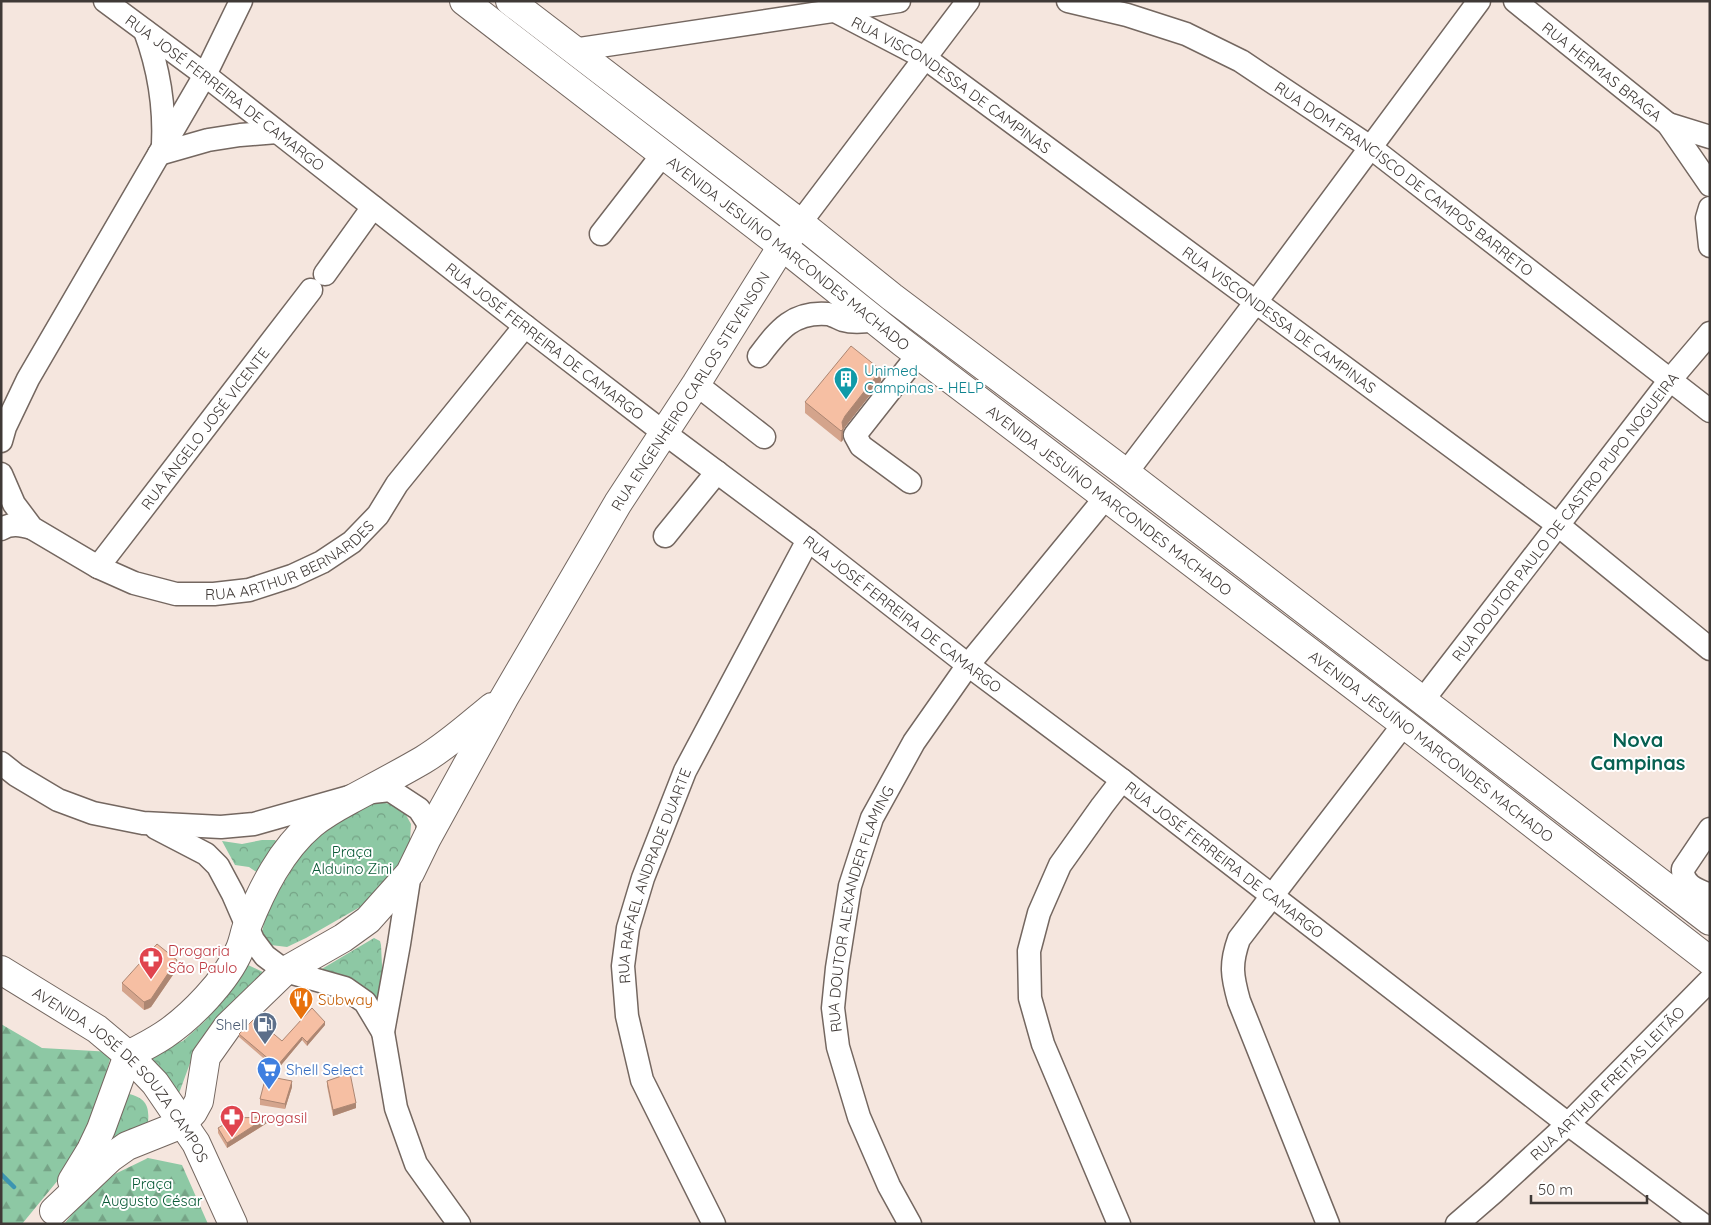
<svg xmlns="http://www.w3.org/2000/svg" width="1711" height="1225" viewBox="0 0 1711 1225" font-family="Quicksand,sans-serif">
	<defs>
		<pattern id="forest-firs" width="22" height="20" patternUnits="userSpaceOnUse" patternTransform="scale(1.25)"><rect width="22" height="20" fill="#8dc8a4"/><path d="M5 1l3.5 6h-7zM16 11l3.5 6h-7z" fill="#75a386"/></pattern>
		<pattern id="park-crowns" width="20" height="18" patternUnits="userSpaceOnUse" patternTransform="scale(1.25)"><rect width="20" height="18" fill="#8dc8a4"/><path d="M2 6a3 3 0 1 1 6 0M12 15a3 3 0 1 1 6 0" fill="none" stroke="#75a386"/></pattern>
	</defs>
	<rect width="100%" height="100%" fill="#f5e6de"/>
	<path fill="url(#forest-firs)" d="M1,1024L42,1048L112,1052L86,1146L22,1224H1Z
		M148,1158L182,1165L208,1224H64L80,1205L115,1174Z"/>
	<path fill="url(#park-crowns)" d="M380,802L395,805L406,815L411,824L410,841L403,857L387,883L367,903L306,938L287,947L271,945L262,932L267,910L303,851L324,828L356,808Z
		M262,840H275L280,845L261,875L249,867L235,865L222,841L242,844Z
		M374,938L380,941L381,945L383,986L382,994L376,999L368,992L320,970Z
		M248,965L265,973L232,1003L197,1044L178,1096L144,1056L183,1041L205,1021L237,980L241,972Z
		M124,1093C147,1097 151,1106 147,1129L114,1138L102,1146Z"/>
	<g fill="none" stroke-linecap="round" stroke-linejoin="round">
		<path stroke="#3c95b1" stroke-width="4.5" d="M1,1174L14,1187"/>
		<defs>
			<g id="minor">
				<path id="s1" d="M105,1L205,75L525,326L663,432L808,540L968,665L1122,780L1568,1124L1702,1224"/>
				<path id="s2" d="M1068,1L1127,15L1186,34L1241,61L1370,147L1710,411"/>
				<path id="s3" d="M1515,1L1668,124L1710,185"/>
				<path id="s4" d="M835,11L925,58L1558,525L1710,649"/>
				<path d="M145,31C159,69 165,105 163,145"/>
				<path d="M573,50L899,1"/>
				<path d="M1668,124L1710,137"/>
				<path d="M159,154L208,140L240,135L277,132"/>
				<path d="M1710,208L1707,218L1710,246"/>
				<path d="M800,223L968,1"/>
				<path d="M601,234L663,154"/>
				<path d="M325,274L373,207"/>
				<path d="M759,356C778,331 792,311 828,314C833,315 838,318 843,320C853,323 864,322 874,320"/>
				<path d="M696,384L764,437"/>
				<path d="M1,441L5,427L28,379L205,75L241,1"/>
				<path d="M1126,473L1256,302L1479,1"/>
				<path id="s5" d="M1,474L14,504L32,528L98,567L134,583L176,594H214L249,590L292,576L322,562L352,542L378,515L397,484L525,326"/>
				<path d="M910,482L861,446L855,435L918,355"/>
				<path d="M1,529C11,523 21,525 32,528"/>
				<path d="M665,536L717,472"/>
				<path id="s6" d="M98,567L311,290"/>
				<path id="s7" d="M1423,700L1670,380L1710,333"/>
				<path d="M1,763L16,775L58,800L93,813L143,823L221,827L254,824L363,793L390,790L419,809L428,823L427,838"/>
				<path d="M156,828L206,854L218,866L233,894L253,940L265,956L285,971L345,988L365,1002L383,1032"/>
				<path d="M1710,829L1683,869C1682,885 1697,890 1710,895"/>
				<path d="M410,873L399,944L383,1032L396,1108L416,1164L459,1224"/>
				<path id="s8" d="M714,1224L642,1080L627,1016L623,966L628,928L643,878L685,771L808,540"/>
				<path id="s9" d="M910,1224L889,1186L859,1117L838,1047L833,1008L837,968L850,886L872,818L914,742L968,665L1106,497"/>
				<path d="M1119,1224L1043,1044L1030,998L1029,951L1039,913L1060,865L1102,806L1122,780"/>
				<path d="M1328,1224L1239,1001C1232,976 1230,964 1239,939L1404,724"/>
				<path id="s10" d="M1457,1224L1494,1192L1568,1124L1710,980"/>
			</g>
			<g id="major">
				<path id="s11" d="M464,1L782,246L902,342L1404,724L1710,961"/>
				<path d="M510,1L800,223L892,297L1126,473L1710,921"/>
				<path d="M72,1181L91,1150L101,1129L128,1055C140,1049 152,1043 164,1035C191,1017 226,981 239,951C243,943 244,934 247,926C262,889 281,850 312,824C323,815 337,807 350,800C374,787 399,774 423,760C448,745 470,725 492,707"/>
				<path id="s12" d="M54,1211L110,1158L127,1146L182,1124L193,1112L199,1101L206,1057L228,1026L285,971L343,938L368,920L410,873L427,838L504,698L618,503L696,384L782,246L793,232"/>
			</g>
			<g id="highway">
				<path id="s13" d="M1,970L97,1029L128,1055L155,1083L196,1143L233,1224"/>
			</g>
		</defs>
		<use href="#minor" stroke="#746760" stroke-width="25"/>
		<use href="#major" stroke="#746760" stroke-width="30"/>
		<use href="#highway" stroke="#746760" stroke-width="30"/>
		<use href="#minor" stroke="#fff" stroke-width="22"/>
		<use href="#major" stroke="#fff" stroke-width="28"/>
		<use href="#highway" stroke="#fff" stroke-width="28"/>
	</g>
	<path fill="#d4a48c" d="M881,381L845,427L843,431V440L841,442L805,413V402Z
		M177,969L151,1007L148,1009L144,1010L122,991V983Z
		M325,1025L307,1046L302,1040L277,1070L239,1037V1034L282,1041Z
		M327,1081L356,1108L333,1116L327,1086Z
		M292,1087L285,1109L260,1105V1099Z
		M267,1123L227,1148L218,1133V1128Z"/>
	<path fill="#ac8672" d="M881,370V381L845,427L843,431V440L841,442L842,422L845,416Z
		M177,960V969L151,1007L144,1010V1002Z
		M325,1022V1025L307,1046V1042Z
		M302,1037V1040L277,1070V1066Z
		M292,1081V1087L285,1109V1104Z
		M356,1103V1108L333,1116V1110Z
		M267,1117V1123L227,1148V1143Z"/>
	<path fill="#f6bfa3" stroke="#ac8672" d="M851,346L881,370L845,416L842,422L843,429L841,431L805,402Z
		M157,944L177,960L151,999L144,1002L122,983Z
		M312,1008L325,1022L307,1042L302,1037L277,1066L239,1034L255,1018L282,1041Z
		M350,1073L356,1103L333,1110L327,1081Z
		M266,1076L292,1081L285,1104L260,1099Z
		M267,1117L227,1143L218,1128L235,1118Z"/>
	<defs>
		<symbol id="building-pin" viewBox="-11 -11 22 30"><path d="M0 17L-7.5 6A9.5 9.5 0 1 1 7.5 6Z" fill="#0f9aa8" stroke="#fff"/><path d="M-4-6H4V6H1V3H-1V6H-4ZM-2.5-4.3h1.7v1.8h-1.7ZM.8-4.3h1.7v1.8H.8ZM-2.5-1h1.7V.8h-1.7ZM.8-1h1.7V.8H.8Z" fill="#fff"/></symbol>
		<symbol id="pharmacy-pin" viewBox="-11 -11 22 30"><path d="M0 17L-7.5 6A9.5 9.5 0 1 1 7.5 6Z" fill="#e0444e" stroke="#fff"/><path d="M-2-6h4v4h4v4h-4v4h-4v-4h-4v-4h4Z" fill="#fff"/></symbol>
		<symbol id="restaurant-pin" viewBox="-11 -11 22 30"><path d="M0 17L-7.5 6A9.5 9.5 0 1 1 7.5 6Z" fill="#e8710a" stroke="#fff"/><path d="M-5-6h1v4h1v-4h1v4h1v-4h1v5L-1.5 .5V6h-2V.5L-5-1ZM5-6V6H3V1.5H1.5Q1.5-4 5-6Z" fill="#fff"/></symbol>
		<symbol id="fuel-pin" viewBox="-11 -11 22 30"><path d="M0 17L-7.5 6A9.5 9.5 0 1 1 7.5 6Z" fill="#5c6f8a" stroke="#fff"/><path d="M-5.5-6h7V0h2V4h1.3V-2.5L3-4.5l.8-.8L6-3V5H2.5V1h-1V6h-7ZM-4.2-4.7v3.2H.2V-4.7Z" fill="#fff"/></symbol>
		<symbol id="supermarket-pin" viewBox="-11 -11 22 30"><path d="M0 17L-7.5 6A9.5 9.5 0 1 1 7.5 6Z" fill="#3f7fe0" stroke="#fff"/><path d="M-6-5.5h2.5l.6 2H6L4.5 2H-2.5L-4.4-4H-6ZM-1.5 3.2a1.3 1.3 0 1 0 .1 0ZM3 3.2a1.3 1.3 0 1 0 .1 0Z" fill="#fff"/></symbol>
	</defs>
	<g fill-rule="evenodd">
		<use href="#building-pin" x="832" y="365" width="28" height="38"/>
		<use href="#pharmacy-pin" x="137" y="945" width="28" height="38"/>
		<use href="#restaurant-pin" x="287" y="985" width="28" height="38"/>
		<use href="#fuel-pin" x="251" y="1010" width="28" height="38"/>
		<use href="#supermarket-pin" x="255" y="1055" width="28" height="38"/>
		<use href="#pharmacy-pin" x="218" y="1103" width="28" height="38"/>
	</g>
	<g text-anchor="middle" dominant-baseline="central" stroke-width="4" stroke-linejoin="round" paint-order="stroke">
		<g font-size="15" fill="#3f3936" stroke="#fff">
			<text stroke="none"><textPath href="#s3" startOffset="112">RUA HERMAS BRAGA</textPath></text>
			<text stroke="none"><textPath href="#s4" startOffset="138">RUA VISCONDESSA DE CAMPINAS</textPath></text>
			<text stroke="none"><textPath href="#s1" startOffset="151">RUA JOSÉ FERREIRA DE CAMARGO</textPath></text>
			<text stroke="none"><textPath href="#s2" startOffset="385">RUA DOM FRANCISCO DE CAMPOS BARRETO</textPath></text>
			<text stroke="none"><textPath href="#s11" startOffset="411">AVENIDA JESUÍNO MARCONDES MACHADO</textPath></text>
			<text stroke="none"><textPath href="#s4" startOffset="542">RUA VISCONDESSA DE CAMPINAS</textPath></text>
			<text stroke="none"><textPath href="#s1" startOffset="556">RUA JOSÉ FERREIRA DE CAMARGO</textPath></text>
			<text stroke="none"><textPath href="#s12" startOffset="1066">RUA ENGENHEIRO CARLOS STEVENSON</textPath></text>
			<text stroke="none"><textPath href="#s6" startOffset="175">RUA ÂNGELO JOSÉ VICENTE</textPath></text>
			<text stroke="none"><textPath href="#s11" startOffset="816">AVENIDA JESUÍNO MARCONDES MACHADO</textPath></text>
			<text stroke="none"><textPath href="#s7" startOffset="232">RUA DOUTOR PAULO DE CASTRO PUPO NOGUEIRA</textPath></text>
			<text stroke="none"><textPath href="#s5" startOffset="344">RUA ARTHUR BERNARDES</textPath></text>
			<text stroke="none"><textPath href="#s1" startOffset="1006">RUA JOSÉ FERREIRA DE CAMARGO</textPath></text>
			<text stroke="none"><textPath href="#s11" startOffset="1221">AVENIDA JESUÍNO MARCONDES MACHADO</textPath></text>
			<text stroke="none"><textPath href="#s1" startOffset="1411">RUA JOSÉ FERREIRA DE CAMARGO</textPath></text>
			<text stroke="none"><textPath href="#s8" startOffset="372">RUA RAFAEL ANDRADE DUARTE</textPath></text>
			<text stroke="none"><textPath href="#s9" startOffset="334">RUA DOUTOR ALEXANDER FLAMING</textPath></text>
			<text stroke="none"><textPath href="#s13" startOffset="162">AVENIDA JOSÉ DE SOUZA CAMPOS</textPath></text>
			<text stroke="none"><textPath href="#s10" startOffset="206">RUA ARTHUR FREITAS LEITÃO</textPath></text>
		</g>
		<g font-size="15" fill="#0d838f" stroke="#fff" text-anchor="start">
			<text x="864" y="370">Unimed<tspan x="864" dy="17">Campinas - HELP</tspan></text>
		</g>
		<g font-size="15" fill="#095936" stroke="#fff">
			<text x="352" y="851">Praça<tspan x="352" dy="17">Alduino Zini</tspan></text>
			<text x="152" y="1183">Praça<tspan x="152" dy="17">Augusto César</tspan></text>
		</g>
		<g font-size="15" fill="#be3a42" stroke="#fff" text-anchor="start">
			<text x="168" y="950">Drogaria<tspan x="168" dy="17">São Paulo</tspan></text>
			<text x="250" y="1117">Drogasil</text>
		</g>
		<g font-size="15" fill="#c56008" stroke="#fff" text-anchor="start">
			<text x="318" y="999">Subway</text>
		</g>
		<g font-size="15" fill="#4e5e75" stroke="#fff" text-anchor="end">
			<text x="248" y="1024">Shell</text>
		</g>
		<g font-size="15" fill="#366cbe" stroke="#fff" text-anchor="start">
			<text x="286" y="1069">Shell Select</text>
		</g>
		<g font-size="20" font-weight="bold" fill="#066051" stroke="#fff">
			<text x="1638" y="739">Nova<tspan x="1638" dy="23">Campinas</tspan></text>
		</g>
	</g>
	<rect width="1711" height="1225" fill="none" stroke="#3f3936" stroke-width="5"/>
	<path d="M1531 1195v8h116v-8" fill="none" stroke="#3f3936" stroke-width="2.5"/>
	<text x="1538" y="1195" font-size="15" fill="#3f3936" stroke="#ffffff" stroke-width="4" paint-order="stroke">50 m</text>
</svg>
